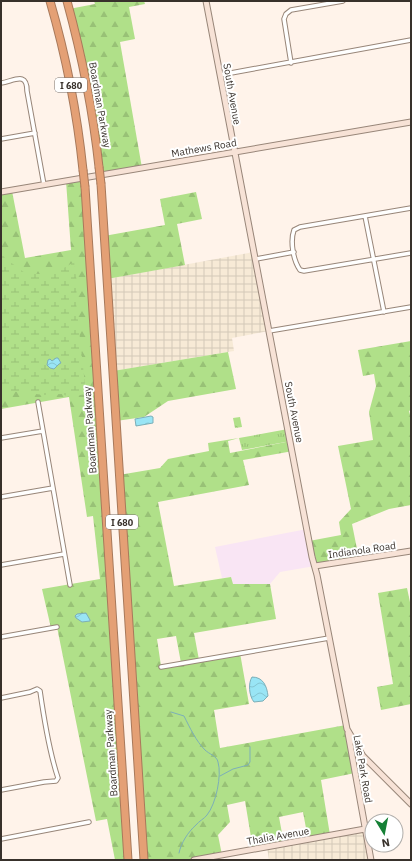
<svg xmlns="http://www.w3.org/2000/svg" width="412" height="861" viewBox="0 0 412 861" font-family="'IBM Plex Sans',sans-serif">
	<defs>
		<pattern id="industrial-grid" width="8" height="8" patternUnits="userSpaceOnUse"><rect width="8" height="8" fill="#f7ead6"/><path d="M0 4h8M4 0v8" fill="none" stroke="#d4c9b8"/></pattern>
		<pattern id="grass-tufts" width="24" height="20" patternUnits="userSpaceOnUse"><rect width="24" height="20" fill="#b0e089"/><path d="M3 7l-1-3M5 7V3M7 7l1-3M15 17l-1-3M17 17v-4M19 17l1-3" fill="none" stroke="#98c176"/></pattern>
		<pattern id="forest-firs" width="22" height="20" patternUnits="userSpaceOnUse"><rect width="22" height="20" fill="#b0e089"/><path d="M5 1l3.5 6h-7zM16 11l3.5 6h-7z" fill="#98c176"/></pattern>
		<pattern id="wetland-marsh" width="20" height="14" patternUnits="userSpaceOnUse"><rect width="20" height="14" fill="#b0e089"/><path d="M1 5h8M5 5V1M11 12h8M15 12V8" fill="none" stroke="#98c176"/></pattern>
		<pattern id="park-crowns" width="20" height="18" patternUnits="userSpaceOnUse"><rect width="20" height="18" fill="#b0e089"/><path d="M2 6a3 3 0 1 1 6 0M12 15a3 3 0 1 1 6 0" fill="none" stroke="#98c176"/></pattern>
		<pattern id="water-waves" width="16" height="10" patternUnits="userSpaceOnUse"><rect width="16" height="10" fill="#99e5f5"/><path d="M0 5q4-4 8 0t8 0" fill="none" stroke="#85c5d2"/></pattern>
	</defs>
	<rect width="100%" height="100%" fill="#fff3ea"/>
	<path fill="url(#industrial-grid)" d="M254,252L269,331L232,338L234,351L113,371L107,279Z
		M365,829L371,860H269L267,847Z"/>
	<path fill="#f9e5f4" d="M307,529L315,566L280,572L270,584H232L231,577L222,578L215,547Z"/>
	<path fill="url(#grass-tufts)" d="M288,429L291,441L242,450L239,438Z"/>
	<path fill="url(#forest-firs)" fill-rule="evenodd" d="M94,1H144L145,4L129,7L135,39L120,42L142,168L100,175L69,9L95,4Z
		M84,178L128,860H115L107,819L96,821L57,627L51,628L42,589L100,579L93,516L87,517L69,397L1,409V192L12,191L25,258L71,250L66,181Z
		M196,192L202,219L177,224L185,265L107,279L104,236L165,225L160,199Z
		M411,341V410L409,411L411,418V505L389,509L352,524L359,559L315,566L309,541L341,535L339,522L351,509L338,446L373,440L369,412L376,386L374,374L363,376L358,350Z
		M228,352L236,389L168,401L144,417L116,421L113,371Z
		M239,438L228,441L230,453L291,441L293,451L243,460L249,485L158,502L174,586L231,577L233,584H270L276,619L194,633L199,660L240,653L249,704L214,710L220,748L346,725L355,773L321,780L330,835L308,839L303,812L279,817L284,844L253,849L245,801L227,805L230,822L218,835L222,855L201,860H144L119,475L160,468L168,459L209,451L208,443ZM176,636L181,663L161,666L157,639Z
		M407,588L411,607V704L381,710L377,687L393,684L378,593Z"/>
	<path fill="url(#wetland-marsh)" d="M1,252L5,258L25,273L40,274L54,272L62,269L74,262L77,283L76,302L86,394L69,397L62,394L44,395L1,390Z"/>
	<path fill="url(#park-crowns)" d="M240,417L242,427L235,428L233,418Z"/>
	<path fill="url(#water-waves)" stroke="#7cafb8" d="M56,358H58L61,363L59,364L54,369L50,368L47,365L48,360L50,359L52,361Z
		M151,416L153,417V423L136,426L135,419Z
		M86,613L90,620V621L82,622L76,618L75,616L77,614Z
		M252,677C263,677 267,686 268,696L263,701L254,702C249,696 248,683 252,677Z"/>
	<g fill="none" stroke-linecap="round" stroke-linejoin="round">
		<path stroke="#7cafb8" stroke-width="1" d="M171,712L184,716C190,728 196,741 205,750C209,754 217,756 218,762C222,775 216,804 207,815C204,819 199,821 196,825C188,832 181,843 179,853
			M220,776L233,769L248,765L250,762V747"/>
		<defs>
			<path id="street" d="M291,63L284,19L286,14L291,10L343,1
				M220,75L411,40
				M1,83C14,81 27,71 27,91L44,185
				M1,139L35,133
				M411,208L300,227L294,230C290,241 293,260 300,270L304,271L411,253
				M365,216L384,312
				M256,259L294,252
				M269,331L411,307
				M38,402L70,585
				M1,438L43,431
				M1,497L53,488
				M1,565L64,554
				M1,637L57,627
				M161,667L329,638
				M1,698L30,692L37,689L40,691C44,719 49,751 58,778L56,781L44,782L1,790
				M1,839L89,822"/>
			<path id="secondary" d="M206,1L312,557L317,575L347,729L363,756L411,804
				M1,192L411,122
				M315,566L411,551
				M348,733L371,860
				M194,860L365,829"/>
			<path id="highway" d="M50,1C66,56 77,112 83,170
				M67,1C82,56 93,111 99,167
				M101,184L144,860
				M85,187L128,860"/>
		</defs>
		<use href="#street" stroke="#988679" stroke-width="5.5"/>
		<use href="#secondary" stroke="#988679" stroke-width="7"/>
		<use href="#highway" stroke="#a8795b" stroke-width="9"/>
		<use href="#street" stroke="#fff" stroke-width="3.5"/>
		<use href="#secondary" stroke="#f7e2d6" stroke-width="5"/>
		<use href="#highway" stroke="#e4a075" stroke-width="7"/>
		<defs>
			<path id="highway-bridge" d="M99,167L101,184
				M83,170L85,187"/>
		</defs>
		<use href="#highway-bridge" stroke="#a8795b" stroke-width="9" stroke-linecap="butt"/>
		<use href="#highway-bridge" stroke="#e4a075" stroke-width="7"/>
	</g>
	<g text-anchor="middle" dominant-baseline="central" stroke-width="4" stroke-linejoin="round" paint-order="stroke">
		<g fill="#fff" stroke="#746f6b" stroke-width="1">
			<rect x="55" y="78" width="32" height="14" rx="3"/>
			<rect x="106" y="515" width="32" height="14" rx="3"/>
		</g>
		<g font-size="9" font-weight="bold" fill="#38312b">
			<text x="71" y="85">I 680</text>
			<text x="122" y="522">I 680</text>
		</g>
		<g font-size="10" fill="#38312b" stroke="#fff">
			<text transform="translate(232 94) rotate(80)">South Avenue</text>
			<text transform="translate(100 105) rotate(80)">Boardman Parkway</text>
			<text transform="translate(204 148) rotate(-10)">Mathews Road</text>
			<text transform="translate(294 412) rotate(79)">South Avenue</text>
			<text transform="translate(90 430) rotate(-94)">Boardman Parkway</text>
			<text transform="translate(362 550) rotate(-8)">Indianola Road</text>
			<text transform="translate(111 753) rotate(-94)">Boardman Parkway</text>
			<text transform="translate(363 769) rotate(80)">Lake Park Road</text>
			<text transform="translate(278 836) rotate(-10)">Thalia Avenue</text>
		</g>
	</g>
	<rect width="412" height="861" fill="none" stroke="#38312b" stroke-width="4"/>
	<g transform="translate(384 833) rotate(170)"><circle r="19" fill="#ffffff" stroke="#afadaa"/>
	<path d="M0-3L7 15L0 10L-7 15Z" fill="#158035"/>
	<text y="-6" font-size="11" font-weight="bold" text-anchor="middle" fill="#38312b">N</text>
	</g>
</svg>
